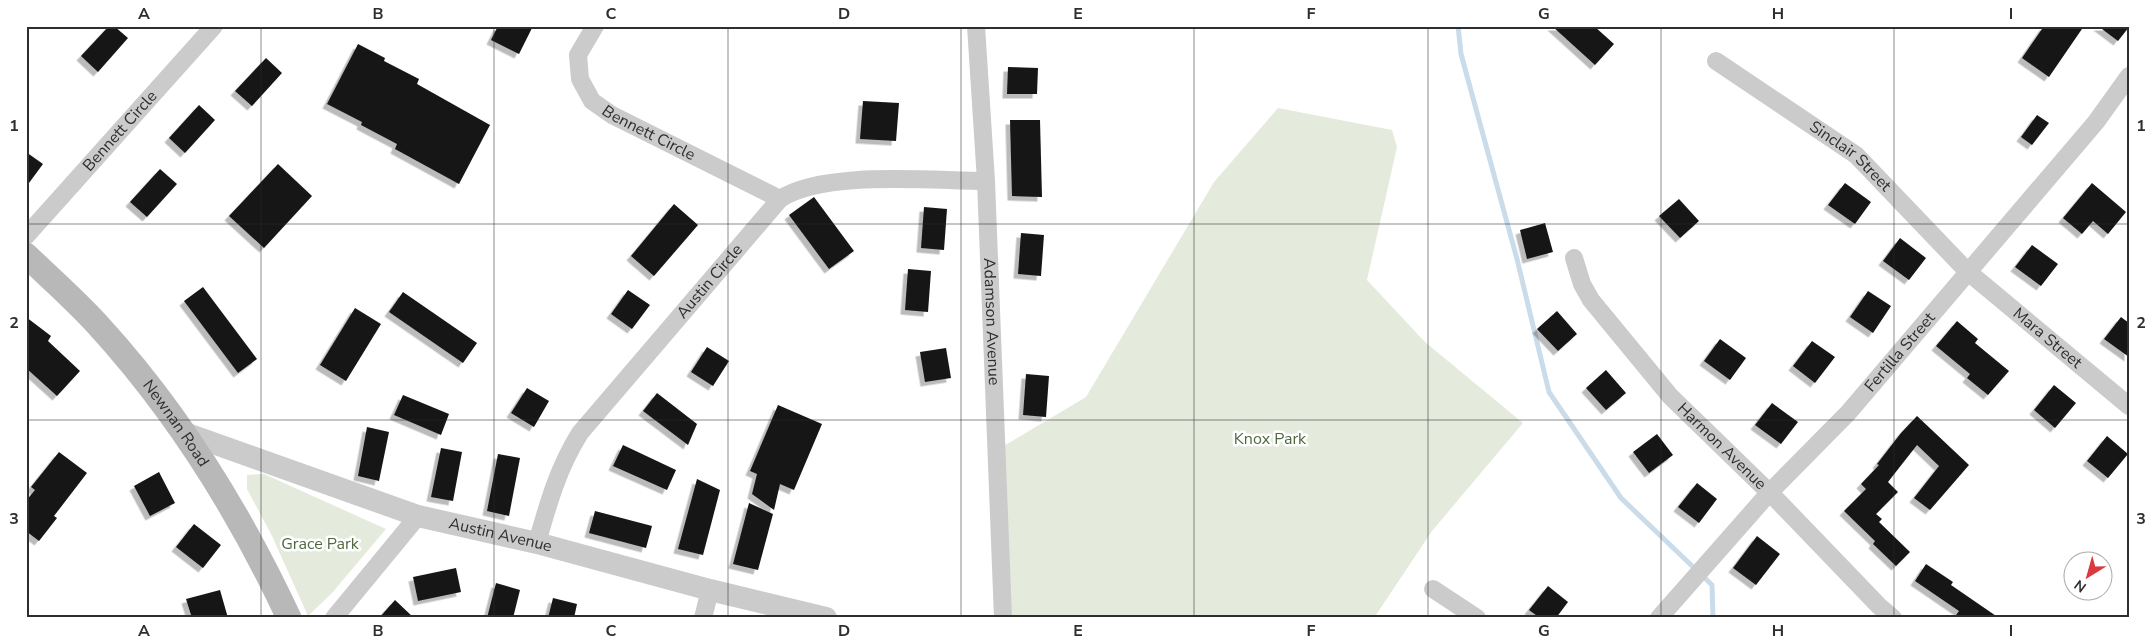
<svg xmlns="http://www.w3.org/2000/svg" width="2155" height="644" viewBox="0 0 2155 644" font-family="'Nunito Sans',sans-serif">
	<defs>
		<filter id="shadow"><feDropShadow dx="-4.5" dy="4.5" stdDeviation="0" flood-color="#0004"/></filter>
	</defs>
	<rect width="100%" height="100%" fill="#fff"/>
	<path fill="#e4ebdd" d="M1278,108L1392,130L1397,147L1367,280L1425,342L1523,423L1432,531L1374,618H1003L997,450L1086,397L1214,182Z
		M264,474L386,529L332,593L308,616L272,536L247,489V475Z"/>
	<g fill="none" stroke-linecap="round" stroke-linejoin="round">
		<path stroke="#cadcea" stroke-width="5" d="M1458,26L1461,54L1517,259L1549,392L1621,498L1712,585L1713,618"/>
	</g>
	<path fill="#151515" filter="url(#shadow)" d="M109,26H114L128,38L98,72L81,56Z
		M498,26H533L519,54L491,40Z
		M1552,26H1594L1614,44L1595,65Z
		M2044,26H2084L2049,77L2022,58Z
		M2098,26H2129V27L2118,41Z
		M358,44L385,58L384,61L419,79L417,84L490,125L459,184L395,149L397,144L361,125L362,122L327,104Z
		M266,58L282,73L252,106L235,91Z
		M1008,67L1038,68L1037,94H1007Z
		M863,101L899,103L896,141L860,139Z
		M199,105L215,120L185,153L169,138Z
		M2037,115L2049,123L2032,145L2021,137Z
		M1010,120H1040L1042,197L1012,196Z
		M26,152L43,164L26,187Z
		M278,164L312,196L264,248L229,216Z
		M160,169L177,184L147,217L130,202Z
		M1845,183L1871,202L1855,224L1828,205Z
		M2092,183L2126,212L2108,234L2093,221L2082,234L2063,218Z
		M814,197L854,251L829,269L789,215Z
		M1679,199L1699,221L1680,238L1659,216Z
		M674,204L698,225L654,276L631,256Z
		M924,207L947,209L944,250L921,248Z
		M1545,223L1553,252L1527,259L1520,230Z
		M1021,233L1044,235L1041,276L1018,274Z
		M1900,238L1926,258L1909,280L1883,261Z
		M2032,245L2058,264L2041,286L2015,267Z
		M908,269L931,271L928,312L905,310Z
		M203,287L257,359L238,373L184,301Z
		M628,290L650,305L632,329L611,314Z
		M1868,291L1891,306L1873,333L1850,317Z
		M403,292L477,343L463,363L389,312Z
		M355,308L381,324L346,381L320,365Z
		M1557,311L1577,334L1558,351L1537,329Z
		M26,317L51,336L48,341L80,371L57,396L26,368Z
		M2121,317L2129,323V357L2104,339Z
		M1957,321L1978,339L1975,343L2009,371L1988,395L1967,378L1970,374L1936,346Z
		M1720,339L1746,358L1730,380L1704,361Z
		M1812,341L1835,357L1815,383L1793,366Z
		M707,347L729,361L713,386L691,372Z
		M946,348L951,378L925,382L920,352Z
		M1606,370L1626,393L1606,410L1586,388Z
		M1026,374L1049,376L1046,417L1023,415Z
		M2054,385L2076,403L2055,428L2034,410Z
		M527,388L549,401L534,427L511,413Z
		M657,393L697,424L688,445L643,411Z
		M403,395L449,414L441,435L394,415Z
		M1772,403L1798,422L1781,444L1755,425Z
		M778,405L822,424L794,490L780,484L774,510L752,494L757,474L750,471Z
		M1917,416L1969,465L1930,510L1914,498L1939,466L1917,445L1888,482L1898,492L1876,514L1882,519L1879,522L1910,552L1896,566L1873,544L1875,541L1844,511L1866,489L1861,484L1879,465L1877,464L1901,433Z
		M367,427L389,432L379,481L358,476Z
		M1657,434L1673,455L1649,473L1633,452Z
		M2107,436L2128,454L2108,478L2087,461Z
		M623,445L676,470L667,490L613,466Z
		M441,448L462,452L453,501L431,497Z
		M59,452L87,473L54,516L57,518L39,541L26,531V501L35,490L31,487Z
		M498,454L520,458L509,516L487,511Z
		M159,472L175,503L150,516L134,486Z
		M697,479L720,490L703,555L678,549Z
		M1697,483L1717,499L1699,523L1678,507Z
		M749,503L773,514L758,570L733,564Z
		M595,511L652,526L646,548L589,533Z
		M194,524L221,545L203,568L176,547Z
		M1757,536L1780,554L1756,585L1733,568Z
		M1926,564L1953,582L1951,585L1999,618H1954L1959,611L1915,581Z
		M456,568L461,592L418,601L413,577Z
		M496,583L520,590L513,618H487Z
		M1548,586L1568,602L1556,618H1540L1529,610Z
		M220,590L228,618H192L186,599Z
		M553,598L577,604L574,618H548Z
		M395,600L414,618H379Z"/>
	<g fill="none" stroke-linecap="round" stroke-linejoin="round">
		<g stroke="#cbcbcb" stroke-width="18">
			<path id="s1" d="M595,26L578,55L580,79L592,101L612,115L780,199"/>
			<path id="s2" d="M976,26L986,181L1003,618"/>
			<path id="s3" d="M1716,61L1856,155L1967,271L2129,406"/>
			<path id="s4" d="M26,236L214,26"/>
			<path id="s5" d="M1574,258L1582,284L1591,300L1670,396L1776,499L1879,606L1893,618"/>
			<path id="s6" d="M537,543C548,504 558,468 580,433L780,199C824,170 931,181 986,181"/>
			<path d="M1433,589L1477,618"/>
			<path d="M334,618L418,516"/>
			<path d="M703,618L710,590"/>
			<path id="s7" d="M1659,618L1769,493L1848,413L2096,122L2129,76"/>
		</g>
		<path stroke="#cbcbcb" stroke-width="22" id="s8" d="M182,432L418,516L537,543L710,590L826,618"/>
		<path stroke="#b8b8b8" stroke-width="25" id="s9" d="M26,255C50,278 75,300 97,324C175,409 240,513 289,618"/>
	</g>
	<path fill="none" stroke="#2e2e2e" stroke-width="1" stroke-opacity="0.55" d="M261,26V618M494,26V618M728,26V618M961,26V618M1194,26V618M1428,26V618M1661,26V618M1894,26V618M26,224H2129M26,420H2129"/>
	<g text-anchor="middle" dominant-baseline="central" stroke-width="5" stroke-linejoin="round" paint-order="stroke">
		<g font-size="16" fill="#2e2e2e" stroke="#fff">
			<text stroke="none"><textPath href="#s4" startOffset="141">Bennett Circle</textPath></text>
			<text stroke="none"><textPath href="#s1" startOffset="148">Bennett Circle</textPath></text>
			<text stroke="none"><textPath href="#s3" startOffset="165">Sinclair Street</textPath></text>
			<text stroke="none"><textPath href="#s6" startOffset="318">Austin Circle</textPath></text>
			<text stroke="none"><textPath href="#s2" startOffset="296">Adamson Avenue</textPath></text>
			<text stroke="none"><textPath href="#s3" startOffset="434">Mara Street</textPath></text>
			<text stroke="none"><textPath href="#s7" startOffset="359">Fertilla Street</textPath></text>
			<text stroke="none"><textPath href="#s9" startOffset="226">Newnan Road</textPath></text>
			<text stroke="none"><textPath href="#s5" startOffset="242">Harmon Avenue</textPath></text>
			<text stroke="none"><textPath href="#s8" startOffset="335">Austin Avenue</textPath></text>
		</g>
		<g font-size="16" fill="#50683e" stroke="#fff">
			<text x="1270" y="439">Knox Park</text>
			<text x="320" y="544">Grace Park</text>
		</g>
	</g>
	<rect width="2155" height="644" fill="none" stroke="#ffffff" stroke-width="55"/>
	<g transform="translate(2088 576) rotate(217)"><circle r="24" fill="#ffffff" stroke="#ababab"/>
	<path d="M0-4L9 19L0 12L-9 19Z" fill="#dc393e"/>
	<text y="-8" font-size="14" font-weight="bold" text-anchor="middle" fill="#2e2e2e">N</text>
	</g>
	<rect x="28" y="28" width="2100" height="588" fill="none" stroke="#2e2e2e" stroke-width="2"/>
	<g font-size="16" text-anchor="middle" font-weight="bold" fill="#2e2e2e">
		<text x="144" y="19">A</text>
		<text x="378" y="19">B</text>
		<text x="611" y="19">C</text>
		<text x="844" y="19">D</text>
		<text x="1078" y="19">E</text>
		<text x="1311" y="19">F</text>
		<text x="1544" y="19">G</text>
		<text x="1778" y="19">H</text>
		<text x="2011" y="19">I</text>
		<text x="14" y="131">1</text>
		<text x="2141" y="131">1</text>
		<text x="14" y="328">2</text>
		<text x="2141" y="328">2</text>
		<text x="14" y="524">3</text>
		<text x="2141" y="524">3</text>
		<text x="144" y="636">A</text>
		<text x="378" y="636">B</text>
		<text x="611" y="636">C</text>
		<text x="844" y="636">D</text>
		<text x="1078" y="636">E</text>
		<text x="1311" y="636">F</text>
		<text x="1544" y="636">G</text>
		<text x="1778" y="636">H</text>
		<text x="2011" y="636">I</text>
	</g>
</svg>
